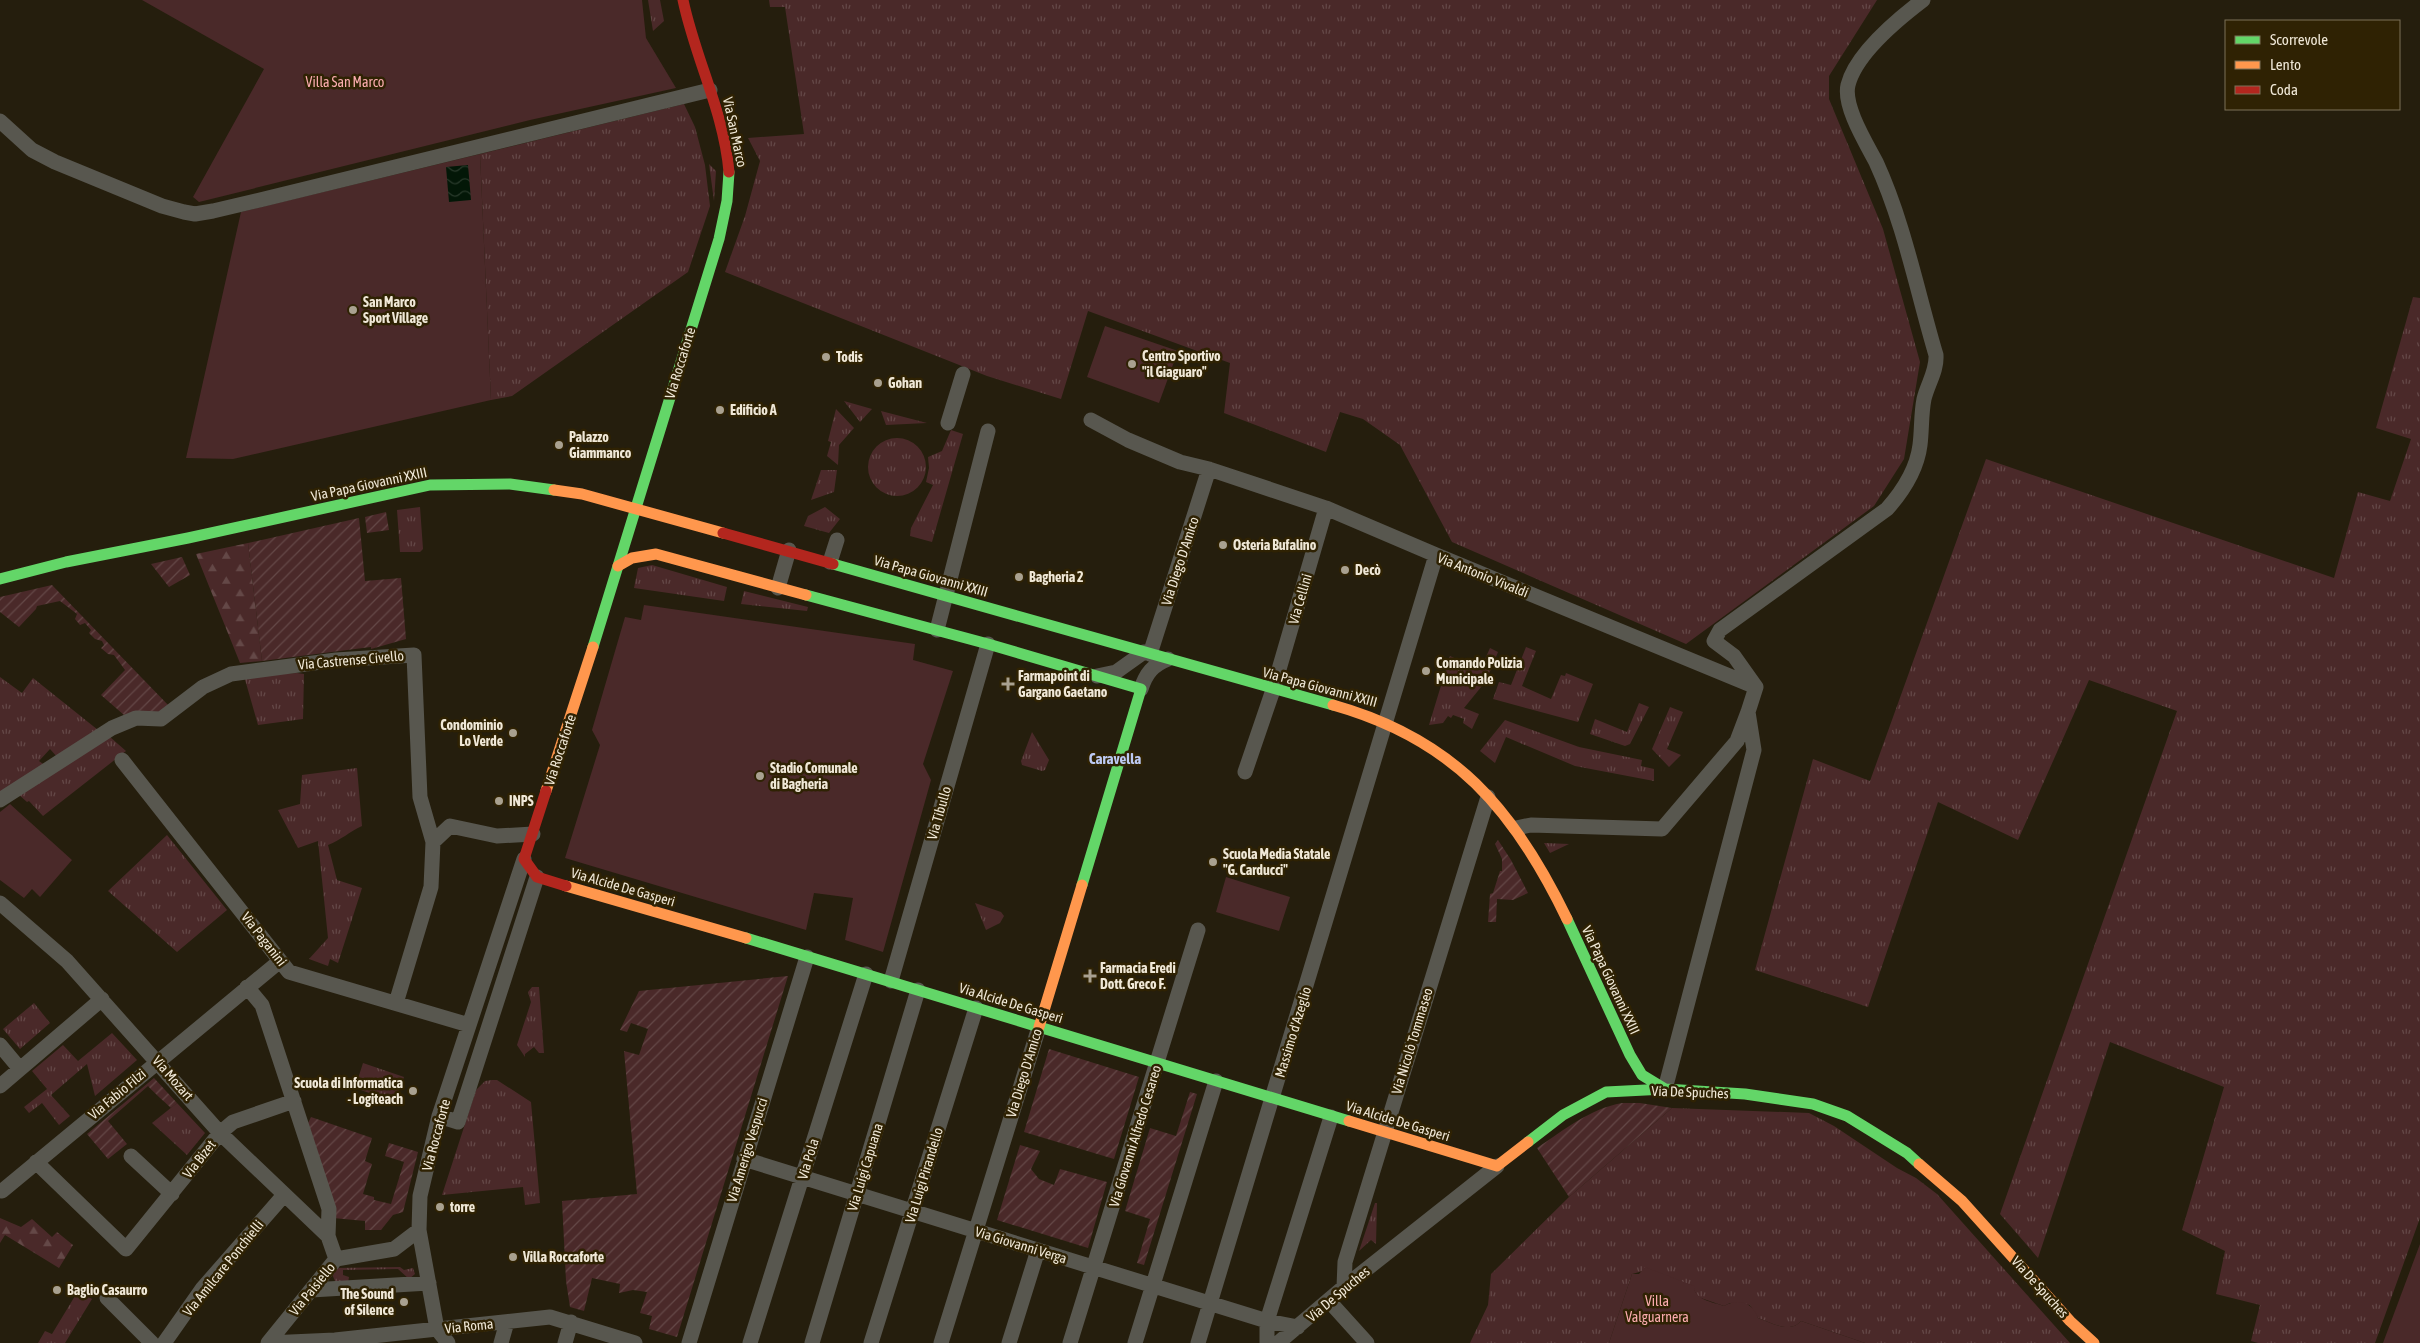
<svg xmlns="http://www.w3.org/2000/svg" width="2420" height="1343" viewBox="0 0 2420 1343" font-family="'Asap Condensed',sans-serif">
	<defs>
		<pattern id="grass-tufts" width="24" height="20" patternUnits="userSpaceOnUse" patternTransform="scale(1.25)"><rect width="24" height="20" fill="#4a2929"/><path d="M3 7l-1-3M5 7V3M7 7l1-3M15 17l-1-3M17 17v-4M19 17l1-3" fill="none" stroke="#644847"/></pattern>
		<pattern id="forest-firs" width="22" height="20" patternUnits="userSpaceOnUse" patternTransform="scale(1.25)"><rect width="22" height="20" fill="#4a2929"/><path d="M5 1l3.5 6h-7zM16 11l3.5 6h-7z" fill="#644847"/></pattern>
		<pattern id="garden-furrows" width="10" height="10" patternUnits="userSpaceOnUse" patternTransform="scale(1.25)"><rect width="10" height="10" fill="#4a2929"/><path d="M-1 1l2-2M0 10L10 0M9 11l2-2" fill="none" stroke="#644847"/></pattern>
		<pattern id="water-waves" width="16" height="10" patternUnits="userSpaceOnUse" patternTransform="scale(1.25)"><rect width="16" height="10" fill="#031707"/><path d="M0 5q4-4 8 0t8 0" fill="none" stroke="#28392a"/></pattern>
	</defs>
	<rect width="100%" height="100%" fill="#251e0d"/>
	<path fill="url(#grass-tufts)" d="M648,0H660L664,21L653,31Z
		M769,0H1877L1829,76V99L1883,229L1920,362L1904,459L1874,506L1686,644L1452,542L1400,445L1363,419L1340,412L1326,452L1224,413L1230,363L1088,311L1061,399L987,376L725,272L745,216L760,161L748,138L804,134L785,7H770Z
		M684,104L695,127L705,165L710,206L688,272L512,396L491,400L480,154Z
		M709,164L716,171L714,201Z
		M2413,297L2420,298V1218L2375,1343H2258L2251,1341L2260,1305L2216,1294L2225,1251L2182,1230L2224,1087L2110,1042L2038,1258L2000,1214L2177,711L2089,680L2018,840L1938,802L1868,1007L1755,970L1813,759L1870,781L1986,459L2334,578L2358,492L2390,501L2411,439L2376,428Z
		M844,401L872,409L860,422Z
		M836,409L854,428L839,445L838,465L827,456L831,442L828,441Z
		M881,411L927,423L886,425Z
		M951,430L963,434L932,542L910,536L911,528L933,485L926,482L929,468L928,457L942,451Z
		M868 467a29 29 0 1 1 58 0a29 29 0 1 1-58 0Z
		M821,470H837L834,492L811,500Z
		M420,507L423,549L420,552H400L397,510Z
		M825,507L840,519L829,533L804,526L808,516Z
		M652,565L727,587L724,601L634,588L638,568Z
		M744,591L808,607L807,611L741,604Z
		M1526,647L1536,651L1522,686L1551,699L1561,675L1565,676L1566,673L1593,684L1578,722L1493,699L1499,682L1511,685Z
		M1490,648L1498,652L1486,681L1464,708L1479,714L1472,729L1463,723L1464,719L1453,715L1451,718L1448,716L1443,723L1429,725L1450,656L1480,670Z
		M297,673L304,674L303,719L258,725L244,676Z
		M0,677L22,693L33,678L98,730L58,758L50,749L39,761L46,766L0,794Z
		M1639,703L1649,707L1630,744L1625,746L1590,734L1595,719L1627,732Z
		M1670,707L1683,712L1667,749L1681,755L1669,767L1652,749Z
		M1505,720L1579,747L1642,760L1641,766L1654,769V781L1575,766L1506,737L1495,763L1480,751Z
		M1032,732L1049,760L1045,770L1042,771L1022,765L1021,761Z
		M110,737L126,751L43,816L29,801L27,802L18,794Z
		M357,768L362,826C349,832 341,840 328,845L337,880L362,888L338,963L330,959L328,966L309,959L328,938L318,841L298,848L278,810L300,804L302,775Z
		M167,835L227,910L177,952L108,891Z
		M1544,843L1569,844L1550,853Z
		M975,903L1001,912L1004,916L1000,923L986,930Z
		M532,987H539L544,1053H539L534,1047L525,1054V1057L517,1045L531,1002L528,992Z
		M34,1003L50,1023L20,1049L3,1029Z
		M112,1033L137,1060L95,1096L87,1064L51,1095L70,1116L59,1125L42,1103L29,1113L24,1107L47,1089L32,1071L63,1045L78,1061Z
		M363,1063L404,1077L395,1102L355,1088Z
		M492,1080H497L531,1102L540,1203L525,1205L523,1187L442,1195L476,1090L485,1081Z
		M177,1103L205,1133L187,1155L152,1123Z
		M1672,1108L1809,1113L1834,1126L1897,1168L1916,1178L1937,1194L2070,1343H1865L1801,1321C1790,1334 1772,1323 1758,1318L1750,1305L1730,1303L1724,1306L1698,1297L1694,1290L1643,1271L1632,1274L1609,1343H1470L1488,1305L1491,1274L1569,1197Z
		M1375,1203H1377L1376,1244L1371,1240L1359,1251Z
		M400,1267L404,1270L413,1268L415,1274L409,1279L398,1269L343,1270V1275L349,1277L348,1283L335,1281L332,1274L335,1268Z
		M78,1291L92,1299L65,1343H38L45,1331L52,1334Z"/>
	<path fill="url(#forest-firs)" d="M248,543L262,661L240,663L196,554Z
		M0,1218L21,1227L32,1219L52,1237L57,1232L73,1245L59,1268L5,1235L0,1243Z"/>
	<path fill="#4a2929" d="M142,0H642L646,38L676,88L530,120L199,202L193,197L264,69Z
		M480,154L491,400L233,459L186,458L241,212Z
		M1105,326L1178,351L1159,403L1087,377Z
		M644,605L915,644L913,660L953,671L923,764L931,780L883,952L845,940L853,898L814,893L806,930L565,858L600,745L592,730L625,617L641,620Z
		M10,804L72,860L40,897L32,889L24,898L0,880V812Z
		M1226,877L1290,897L1279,931L1216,912Z
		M2420,1244V1343H2383Z
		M1645,1267L1694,1286C1694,1300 1713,1302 1724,1306C1738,1298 1753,1302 1758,1318C1772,1323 1790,1334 1801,1321L1865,1343H1609L1632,1274H1639Z"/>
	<path fill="url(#garden-furrows)" d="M386,512L389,530L367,533L365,517Z
		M359,518L365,581L401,578L406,639L371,649V647L363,648L262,661L248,543Z
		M182,557L190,575L169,587L151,564Z
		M52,585L170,707L154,715H124L101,695L125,670L114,655L108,654L101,648L104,645L102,641L95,639L89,633L91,630L85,623L80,625L75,619L77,614L60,601L37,606L36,609L19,627L0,612V597Z
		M1498,840L1511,860L1528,893L1513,900L1497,899L1496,922H1488L1490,894L1493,893L1500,871H1502V859L1495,844Z
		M788,976L677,1337L649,1329L652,1316L640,1313L647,1292L633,1290L619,1293L620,1284L592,1278L584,1311L570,1307L566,1281L562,1201L637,1194L624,1051L639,1055L648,1029L631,1023L627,1032L620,1030L639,991Z
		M1049,1049L1139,1077L1114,1159L1024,1132Z
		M154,1078L177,1103L171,1108C163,1100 156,1095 148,1086L108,1121L127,1144L108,1159L87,1134Z
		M1190,1092L1197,1094L1144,1265L1137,1263L1150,1219L1125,1211L1150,1128L1176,1136Z
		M1622,1103H1640L1672,1108L1569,1197L1537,1148C1564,1130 1589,1109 1622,1103Z
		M311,1117L372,1138L365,1161L372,1164L363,1194L374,1197V1200L391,1204L404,1162L385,1156L389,1143L418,1152L403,1212L393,1215L381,1230H365V1221L333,1218L308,1123Z
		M1020,1145L1040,1151L1031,1169L1039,1179L1054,1185L1060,1169L1107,1182L1088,1248L997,1220Z"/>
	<path fill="url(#water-waves)" d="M468,165L471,200L449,202L446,167Z"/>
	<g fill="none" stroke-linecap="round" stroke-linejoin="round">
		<path stroke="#58574f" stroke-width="15" d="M0,121L32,150L55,162L162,206L184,212L195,214L213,211L264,199L710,90
			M1091,420L1128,440L1180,462L1209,469L1326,508L1436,555L1756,687
			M948,423L963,374
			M830,562L837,540
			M778,588L789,550
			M937,630L988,431
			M1150,654L1209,469
			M1097,676L1116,672L1144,652
			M1756,687L1734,656L1714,641L1720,630L1887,509C1903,491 1917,469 1920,445C1922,429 1921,414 1924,399C1928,383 1937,371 1936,355C1917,291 1904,223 1876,162C1866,143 1843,106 1848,85C1856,53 1898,19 1923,0
			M1141,689C1146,673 1153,665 1168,659
			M122,760L289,972L469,1025
			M1245,772L1273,690L1326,508
			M0,800L112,728L136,718L161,719L203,687L231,674L336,660L414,655L420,797L433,842L431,887L396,1003
			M1516,828L1531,825L1662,829L1737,741L1748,712L1756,687
			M433,842L450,826L497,836L533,834
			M0,903L67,961L220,1133L328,1236L336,1259
			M891,981L988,644
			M247,987L262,1005L329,1209L328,1236
			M0,1045L20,1069
			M0,1086L102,999
			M1665,1089L1754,750L1748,712
			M439,1116L458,1122L537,877
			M131,1156L172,1194
			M744,1159L1267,1321L1298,1327
			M36,1162L126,1249L220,1133L233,1122L294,1101
			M2,1191L280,961
			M1344,1287L1345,1262L1488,797
			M311,1290L429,1283
			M107,1298L152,1343
			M1329,1301L1367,1343
			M164,1343L202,1289L284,1195
			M268,1343L335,1340L550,1317L635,1343
			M268,1343L336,1259L394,1249L419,1230
			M448,1343L437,1329L419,1230L420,1196L439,1116L524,859
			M501,1343L507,1322
			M565,1343L571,1322
			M689,1343L807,957
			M750,1343L866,974
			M812,1343L918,990
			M871,1343L976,1008
			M941,1343L1039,1027
			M1009,1343L1038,1250
			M1070,1343L1198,930
			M1135,1343L1216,1081
			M1198,1343L1436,555
			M1267,1343V1321L1331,1117
			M1278,1343L1344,1287L1497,1166"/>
		<path stroke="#63d668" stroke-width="11" d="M833,564L1333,705
			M0,579L66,562L188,538L430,485L510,484L554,490
			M806,595L988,644L1141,689L1082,885
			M593,647L719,239L727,201L729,172
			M1567,919L1630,1055L1642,1075L1665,1089
			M746,938L1349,1121
			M1528,1142L1563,1115L1606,1092L1665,1089L1745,1094L1813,1104L1847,1116L1907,1153L1919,1164"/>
		<path stroke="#ff974d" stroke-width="11" d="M554,490L582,494L723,533
			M618,566L632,558L656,554L806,595
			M1333,705C1454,739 1514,809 1567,919
			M546,791L593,647
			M566,886L746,938
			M1039,1027L1082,885
			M1349,1121L1497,1166L1528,1142
			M1919,1164L1962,1201L2070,1321L2094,1343"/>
		<path stroke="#b3261e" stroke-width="11" d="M683,0C695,58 724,112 729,172
			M723,533L833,564
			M546,791L524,859L537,877L566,886"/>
	</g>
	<g fill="#a9a190" stroke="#2f2203" stroke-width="2">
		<circle cx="353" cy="310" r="5"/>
		<circle cx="826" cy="357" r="5"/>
		<circle cx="1132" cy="364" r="5"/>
		<circle cx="878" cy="383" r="5"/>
		<circle cx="720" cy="410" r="5"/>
		<circle cx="559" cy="445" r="5"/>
		<circle cx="1223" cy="545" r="5"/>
		<circle cx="1345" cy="570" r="5"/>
		<circle cx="1019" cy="577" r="5"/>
		<circle cx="1426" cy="671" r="5"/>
		<path d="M1005.5 676.5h5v5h5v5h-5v5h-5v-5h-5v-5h5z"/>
		<circle cx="513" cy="733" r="5"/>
		<circle cx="760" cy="776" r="5"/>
		<circle cx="499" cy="801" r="5"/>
		<circle cx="1213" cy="862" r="5"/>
		<path d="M1087.5 968.5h5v5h5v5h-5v5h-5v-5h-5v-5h5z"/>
		<circle cx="413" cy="1091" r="5"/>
		<circle cx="440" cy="1207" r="5"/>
		<circle cx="513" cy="1257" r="5"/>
		<circle cx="57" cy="1290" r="5"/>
		<circle cx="404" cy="1302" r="5"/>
	</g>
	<g text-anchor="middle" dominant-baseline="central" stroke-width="5" stroke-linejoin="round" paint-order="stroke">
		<g font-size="14" fill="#fcadb0" stroke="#2f2203">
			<text x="345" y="82">Villa San Marco</text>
			<text x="1657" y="1301">Villa<tspan x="1657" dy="16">Valguarnera</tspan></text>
		</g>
		<g font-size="14" fill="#f0e8d7" stroke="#2f2203">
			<text transform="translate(735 132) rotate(78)">Via San Marco</text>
			<text transform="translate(680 363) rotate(-73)">Via Roccaforte</text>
			<text transform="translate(369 484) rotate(-12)">Via Papa Giovanni XXIII</text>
			<text transform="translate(1180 561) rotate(-72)">Via Diego D'Amico</text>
			<text transform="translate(1483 575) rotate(22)">Via Antonio Vivaldi</text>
			<text transform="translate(931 576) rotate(16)">Via Papa Giovanni XXIII</text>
			<text transform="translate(1300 599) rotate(-74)">Via Cellini</text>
			<text transform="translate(351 660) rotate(-5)">Via Castrense Civello</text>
			<text transform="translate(1320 687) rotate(15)">Via Papa Giovanni XXIII</text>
			<text transform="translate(560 750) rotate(-72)">Via Roccaforte</text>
			<text transform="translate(939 813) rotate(-74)">Via Tibullo</text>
			<text transform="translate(623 887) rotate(16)">Via Alcide De Gasperi</text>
			<text transform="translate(264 939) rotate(52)">Via Paganini</text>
			<text transform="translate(1611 980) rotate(65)">Via Papa Giovanni XXIII</text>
			<text transform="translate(1011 1003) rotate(17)">Via Alcide De Gasperi</text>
			<text transform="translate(1293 1032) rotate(-73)">Massimo d'Azeglio</text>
			<text transform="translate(1412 1041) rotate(-73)">Via Nicolò Tommaseo</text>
			<text transform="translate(1024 1073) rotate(-73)">Via Diego D'Amico</text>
			<text transform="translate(173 1078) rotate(49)">Via Mozart</text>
			<text transform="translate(1690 1092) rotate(2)">Via De Spuches</text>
			<text transform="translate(117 1094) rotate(-40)">Via Fabio Filzi</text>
			<text transform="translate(1398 1121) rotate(17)">Via Alcide De Gasperi</text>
			<text transform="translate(436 1135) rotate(-75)">Via Roccaforte</text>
			<text transform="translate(1135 1136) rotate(-73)">Via Giovanni Alfredo Cesareo</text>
			<text transform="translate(747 1150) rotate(-73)">Via Amerigo Vespucci</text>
			<text transform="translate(199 1159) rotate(-52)">Via Bizet</text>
			<text transform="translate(808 1159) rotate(-73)">Via Pola</text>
			<text transform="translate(865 1167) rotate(-73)">Via Luigi Capuana</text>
			<text transform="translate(924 1175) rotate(-73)">Via Luigi Pirandello</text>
			<text transform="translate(1021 1245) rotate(17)">Via Giovanni Verga</text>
			<text transform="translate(223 1268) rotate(-51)">Via Amilcare Ponchielli</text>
			<text transform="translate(2040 1287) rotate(48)">Via De Spuches</text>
			<text transform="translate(312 1289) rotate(-51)">Via Paisiello</text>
			<text transform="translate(1338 1294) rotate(-40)">Via De Spuches</text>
			<text transform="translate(469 1326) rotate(-6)">Via Roma</text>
		</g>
		<g font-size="14" font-weight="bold" fill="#f0e8d7" stroke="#2f2203" text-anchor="start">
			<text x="363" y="302">San Marco<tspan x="363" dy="16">Sport Village</tspan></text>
			<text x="1142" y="356">Centro Sportivo<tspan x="1142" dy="16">"il Giaguaro"</tspan></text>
			<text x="836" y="357">Todis</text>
			<text x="888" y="383">Gohan</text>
			<text x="730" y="410">Edificio A</text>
			<text x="569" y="437">Palazzo<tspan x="569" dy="16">Giammanco</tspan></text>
			<text x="1233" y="545">Osteria Bufalino</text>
			<text x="1355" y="570">Decò</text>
			<text x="1029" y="577">Bagheria 2</text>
			<text x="1436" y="663">Comando Polizia<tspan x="1436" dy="16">Municipale</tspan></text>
			<text x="1018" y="676">Farmapoint di<tspan x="1018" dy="16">Gargano Gaetano</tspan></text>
			<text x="503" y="725" text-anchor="end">Condominio<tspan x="503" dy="16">Lo Verde</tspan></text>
			<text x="770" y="768">Stadio Comunale<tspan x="770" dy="16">di Bagheria</tspan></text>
			<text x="509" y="801">INPS</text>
			<text x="1223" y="854">Scuola Media Statale<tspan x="1223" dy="16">"G. Carducci"</tspan></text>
			<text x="1100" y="968">Farmacia Eredi<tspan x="1100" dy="16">Dott. Greco F.</tspan></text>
			<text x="403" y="1083" text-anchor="end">Scuola di Informatica<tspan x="403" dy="16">- Logiteach</tspan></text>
			<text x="450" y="1207">torre</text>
			<text x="523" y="1257">Villa Roccaforte</text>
			<text x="67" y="1290">Baglio Casaurro</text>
			<text x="394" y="1294" text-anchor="end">The Sound<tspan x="394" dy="16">of Silence</tspan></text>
		</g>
		<g font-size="15" font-weight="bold" fill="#bdcaf3" stroke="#2f2203">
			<text x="1115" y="758">Caravella</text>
		</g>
	</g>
	<rect x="2225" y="20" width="175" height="90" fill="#2f2203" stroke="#7c7158"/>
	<rect x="2235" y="36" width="25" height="8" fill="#63d668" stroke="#7c7158"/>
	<text x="2270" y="45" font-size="15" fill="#f0e8d7">Scorrevole</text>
	<rect x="2235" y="61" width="25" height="8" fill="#ff974d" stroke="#7c7158"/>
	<text x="2270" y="70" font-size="15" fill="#f0e8d7">Lento</text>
	<rect x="2235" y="86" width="25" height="8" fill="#b3261e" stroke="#7c7158"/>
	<text x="2270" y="95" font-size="15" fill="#f0e8d7">Coda</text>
</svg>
